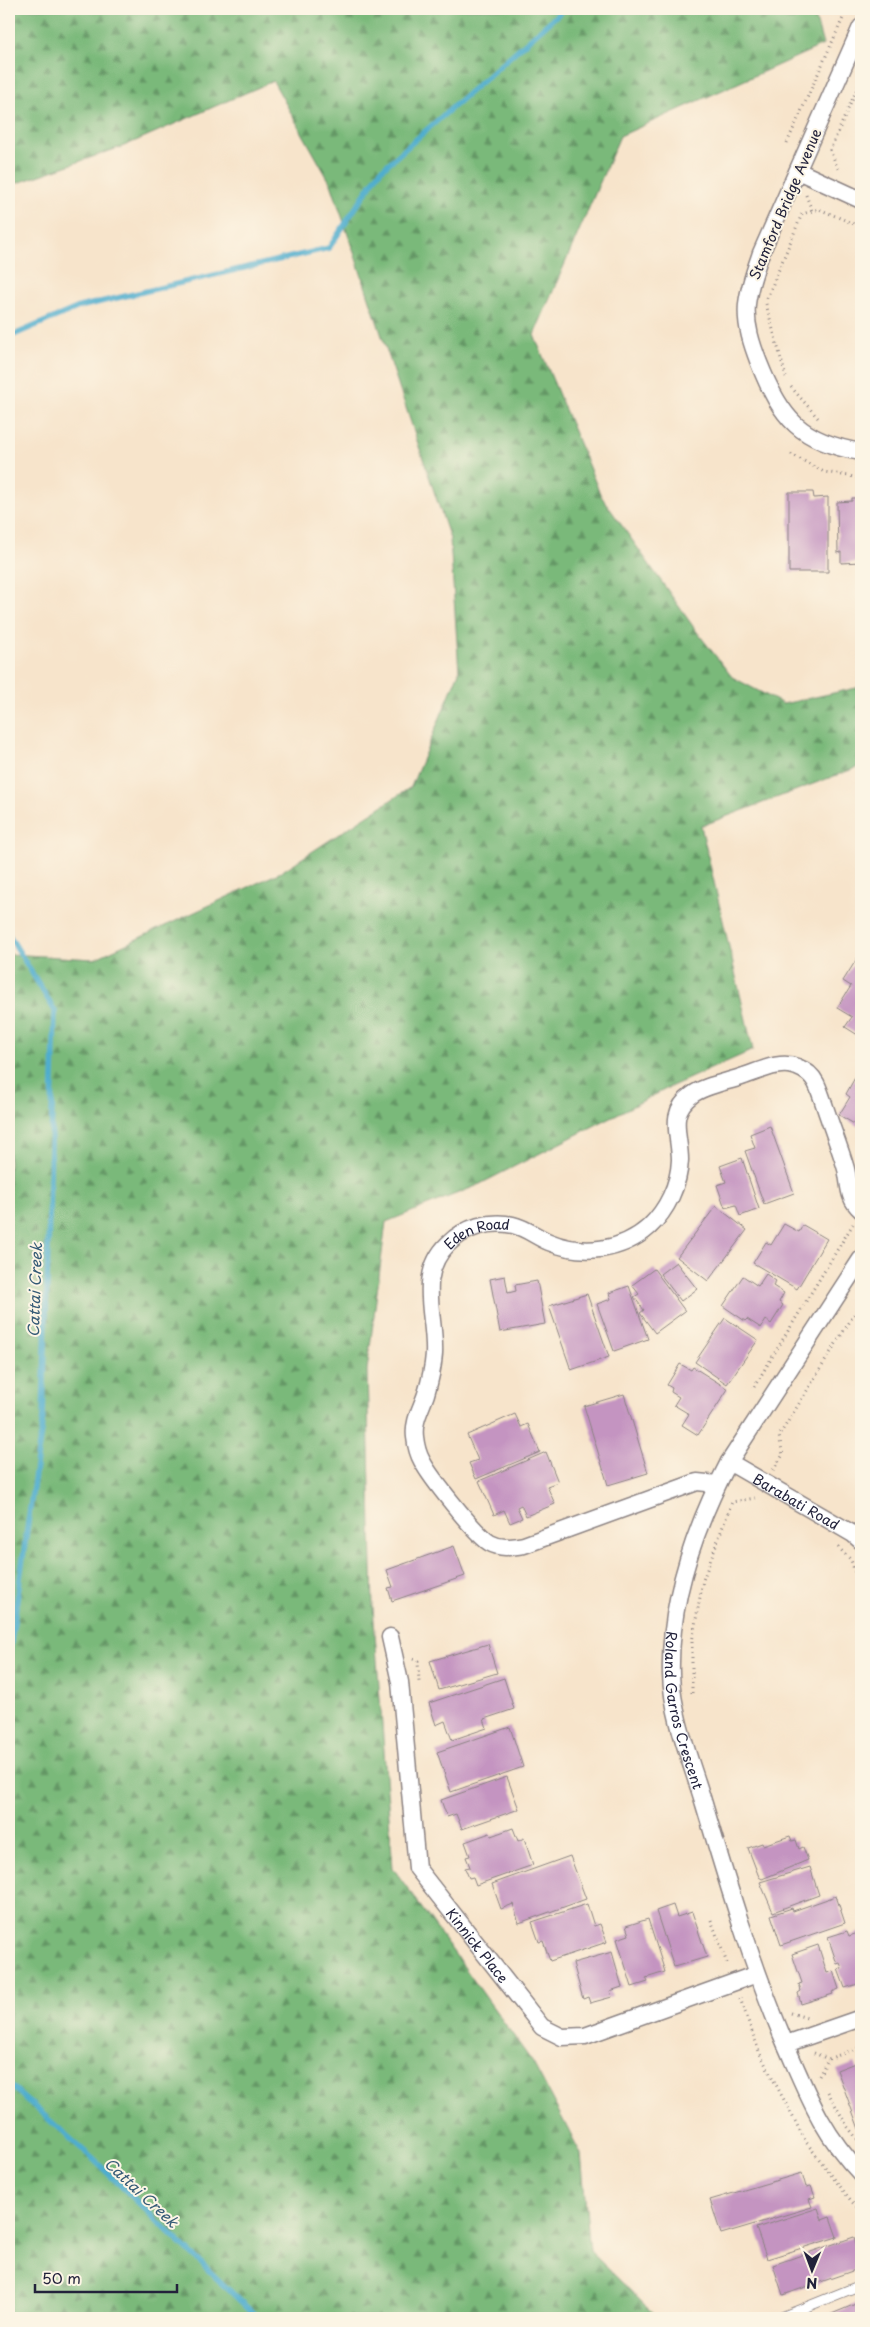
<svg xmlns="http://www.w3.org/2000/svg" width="870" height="2327" viewBox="0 0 870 2327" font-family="'Playpen Sans',sans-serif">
	<defs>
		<pattern id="forest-firs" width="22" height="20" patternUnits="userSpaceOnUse" patternTransform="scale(1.25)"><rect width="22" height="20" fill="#7ab97a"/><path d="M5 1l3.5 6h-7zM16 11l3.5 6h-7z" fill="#649665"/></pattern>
	</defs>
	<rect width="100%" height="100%" fill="#fcf5e5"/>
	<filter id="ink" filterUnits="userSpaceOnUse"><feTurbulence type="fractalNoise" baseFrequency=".02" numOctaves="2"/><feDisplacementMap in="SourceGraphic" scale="10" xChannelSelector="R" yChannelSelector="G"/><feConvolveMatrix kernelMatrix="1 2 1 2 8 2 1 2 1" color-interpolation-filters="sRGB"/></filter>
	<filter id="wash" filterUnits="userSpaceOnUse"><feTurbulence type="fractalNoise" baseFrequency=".0096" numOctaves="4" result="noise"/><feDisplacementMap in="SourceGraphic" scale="20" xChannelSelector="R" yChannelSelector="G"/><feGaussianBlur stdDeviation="1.12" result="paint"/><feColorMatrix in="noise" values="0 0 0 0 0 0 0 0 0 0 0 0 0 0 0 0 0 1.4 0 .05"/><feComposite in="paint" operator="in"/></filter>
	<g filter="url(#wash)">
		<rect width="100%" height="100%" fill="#f7e4cb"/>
		<path fill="url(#forest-firs)" stroke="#4e6e5a" d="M9,9H813L823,45L620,136L534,335L601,496L697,632L732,677L783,704L861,687V766L701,826L753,1050L672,1086L476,1186L386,1222L367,1370L373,1607L393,1868L533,2063L581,2154L590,2251L658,2318H9V954L94,959L281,872L411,787L459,672L450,539L331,184L273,81L124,146L9,186Z"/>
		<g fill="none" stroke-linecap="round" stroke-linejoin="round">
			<path stroke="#4fadce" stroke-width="5.5" d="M9,337L79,307L329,248L380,171L564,9
				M9,935L55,1011L43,1417L9,1656
				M9,2084L92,2158L258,2318"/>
		</g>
		<g id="blocks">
			<path fill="#c494c1" d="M789,492H813L814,498L828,497V572H789Z
				M852,498H861V562L841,563V552L838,553L837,502L852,501Z
				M858,957L861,959V1037L845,1027L852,1017L837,1008L851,986L843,981Z
				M857,1074L861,1076V1128L839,1115L850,1097L846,1094Z
				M770,1126L794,1193L764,1204L745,1151L755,1148L750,1134Z
				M742,1158L759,1209L740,1216L736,1205L725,1208L717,1185L726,1182L720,1166Z
				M716,1206L747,1230L708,1281L677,1257Z
				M784,1224L799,1232L803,1225L827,1239L797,1289L753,1263L766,1242L771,1245Z
				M676,1262L697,1289L681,1301L660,1274Z
				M654,1269L685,1311L655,1333L640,1313L644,1310L634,1297L639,1294L632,1285Z
				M766,1274L776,1281L773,1286L784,1293L779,1302L783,1305L771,1324L766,1320L761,1328L747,1319L745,1321L723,1306L743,1276L758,1286Z
				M505,1276L508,1293L516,1291L515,1285L537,1281L545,1324L500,1332L490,1279Z
				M629,1286L648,1339L614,1351L597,1304L611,1299L609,1293Z
				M587,1294L609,1357L571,1370L549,1306Z
				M725,1318L758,1340L727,1384L695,1362Z
				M680,1364L691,1370L693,1367L728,1389L698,1435L682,1425L689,1414L674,1405L679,1397L671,1392L672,1388L667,1385Z
				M624,1394L648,1473L608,1485L584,1406Z
				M515,1414L521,1427L528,1424L540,1452L476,1479L469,1463L478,1460L467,1435Z
				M546,1452L558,1482L547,1486L555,1504L526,1516L521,1505L517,1507L522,1518L510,1523L504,1510L494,1515L479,1481Z
				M454,1546L465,1576L392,1601L388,1588L393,1587L387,1570Z
				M488,1644L497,1673L439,1690L430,1661Z
				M504,1678L514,1709L484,1719L487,1728L452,1740L445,1721L436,1725L429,1703Z
				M510,1727L523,1767L451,1792L437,1752Z
				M507,1777L519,1809L462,1829L456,1814L447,1817L441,1800Z
				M513,1828L518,1841L524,1838L533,1865L476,1885L473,1877L469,1878L465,1868L470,1867L466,1857L470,1856L465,1842L490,1833L491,1836Z
				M790,1836L792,1841L796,1840L799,1849L803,1847L808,1860L762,1879L759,1877L748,1848L762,1843L763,1845Z
				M570,1856L586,1899L519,1923L513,1904L501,1909L492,1884Z
				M810,1867L819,1895L773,1912L760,1882Z
				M836,1896L845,1923L781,1945L771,1915L792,1908L793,1911Z
				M587,1904L594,1926L600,1924L607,1942L550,1961L543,1941L539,1942L532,1922Z
				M673,1905L677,1917L692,1912L707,1957L674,1967L656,1911Z
				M648,1919L665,1972L646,1978L648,1982L632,1987L617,1939L629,1935L626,1926Z
				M847,1931L849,1936L861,1932V1983L845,1988L838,1969L842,1968L840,1963L837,1964L828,1937Z
				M818,1945L827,1973L833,1971L839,1989L832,1992L833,1994L801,2004L798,1993L801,1991L799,1984L802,1983L792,1954Z
				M612,1952L622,1987L610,1991L612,1997L590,2003L588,1997L583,1999L573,1963Z
				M855,2063L858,2070L861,2069V2128L859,2129L837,2070Z
				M802,2173L806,2187L811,2186L815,2197L809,2199L812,2207L721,2234L710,2200Z
				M818,2208L822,2220L830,2217L837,2237L767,2259L756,2228Z
				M854,2237L861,2260V2268L783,2295L773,2265Z
				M858,2303L861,2310V2318H822Z"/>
		</g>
	</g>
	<g filter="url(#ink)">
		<use href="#blocks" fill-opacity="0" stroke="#8c8383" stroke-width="1"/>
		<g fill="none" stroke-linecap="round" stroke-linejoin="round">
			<defs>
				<path id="service" d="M779,2318L861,2285"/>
				<g id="minor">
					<path d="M861,27L761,253C755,270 749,286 747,304C745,325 752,345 759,363C781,419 801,442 861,452"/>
					<path d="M798,171L861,200"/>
					<path id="s1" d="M861,1259L729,1462C695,1527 669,1600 671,1674C672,1716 692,1764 704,1804C728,1885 752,1965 785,2043C808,2095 821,2132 861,2174"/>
					<path id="s2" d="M729,1462L853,1534L861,1541"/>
					<path id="s3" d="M717,1484L697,1482L524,1545C511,1547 501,1549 490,1543C476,1535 430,1477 422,1461C418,1454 416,1446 415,1437C413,1421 421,1409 426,1394C430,1381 433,1367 434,1354C436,1316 416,1275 448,1244C465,1227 490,1220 513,1225C526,1228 537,1237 549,1242C583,1256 622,1251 649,1227C667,1210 679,1185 680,1160C680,1135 667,1113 692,1095C705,1085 728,1082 744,1076C760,1071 780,1060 797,1067C805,1070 812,1075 816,1083C821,1093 824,1105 828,1116C834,1134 841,1151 846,1169C850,1185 847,1198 861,1210"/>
					<path id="s4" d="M390,1637L400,1682L417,1868L542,2027L562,2037L585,2036L757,1974"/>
					<path d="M786,2044L861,2018"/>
				</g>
			</defs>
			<use href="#service" stroke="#8c8383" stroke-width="11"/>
			<use href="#minor" stroke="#8c8383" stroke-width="19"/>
			<path stroke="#8c8383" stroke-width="3" stroke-dasharray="1 4" stroke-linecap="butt" d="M787,143L847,9
				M838,169L830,150L861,80
				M806,195L812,211
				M767,298L802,214L819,209L861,227
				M766,304L786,377
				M791,387L818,418
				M791,454L824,472L861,478
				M754,1387L853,1224
				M773,1470L783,1455L779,1436L858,1308H861
				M838,1547L851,1560L861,1591
				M413,1659L418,1661L419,1682
				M692,1693V1642L703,1580L732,1502L755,1498
				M711,1920L728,1966
				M740,1998L760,2054L806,2142L852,2202L861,2211
				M791,2013L807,2018
				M814,2053L828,2059
				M819,2076L828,2059L861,2047
				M828,2092L847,2126L861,2144"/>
			<use href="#service" stroke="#fff" stroke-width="9"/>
			<use href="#minor" stroke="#fff" stroke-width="16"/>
		</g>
	</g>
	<g text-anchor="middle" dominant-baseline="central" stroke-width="4" stroke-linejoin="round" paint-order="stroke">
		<g font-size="14" fill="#22223b" stroke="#fcf5e5">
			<text transform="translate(785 204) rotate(-67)">Stamford Bridge Avenue</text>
			<text stroke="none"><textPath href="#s3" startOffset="604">Eden Road</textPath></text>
			<text stroke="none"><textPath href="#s2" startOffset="78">Barabati Road</textPath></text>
			<text stroke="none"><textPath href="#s1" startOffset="502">Roland Garros Crescent</textPath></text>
			<text stroke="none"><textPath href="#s4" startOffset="331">Kinnick Place</textPath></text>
		</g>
		<g font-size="15" font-style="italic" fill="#345a76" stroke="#fcf5e5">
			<text transform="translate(34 1290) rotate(-88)">Cattai Creek</text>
			<text transform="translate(142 2192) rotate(43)">Cattai Creek</text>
		</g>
	</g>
	<rect width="870" height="2327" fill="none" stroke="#fcf5e5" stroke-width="30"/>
	<g transform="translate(812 2270) rotate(181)" stroke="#fcf5e5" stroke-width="4" paint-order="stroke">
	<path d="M0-4L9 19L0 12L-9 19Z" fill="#22223b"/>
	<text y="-8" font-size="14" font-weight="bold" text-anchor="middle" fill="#22223b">N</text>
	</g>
	<path d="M35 2284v8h142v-8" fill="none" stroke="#22223b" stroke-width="2.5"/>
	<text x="42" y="2284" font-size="15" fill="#22223b" stroke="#fcf5e5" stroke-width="4" paint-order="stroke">50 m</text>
</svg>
